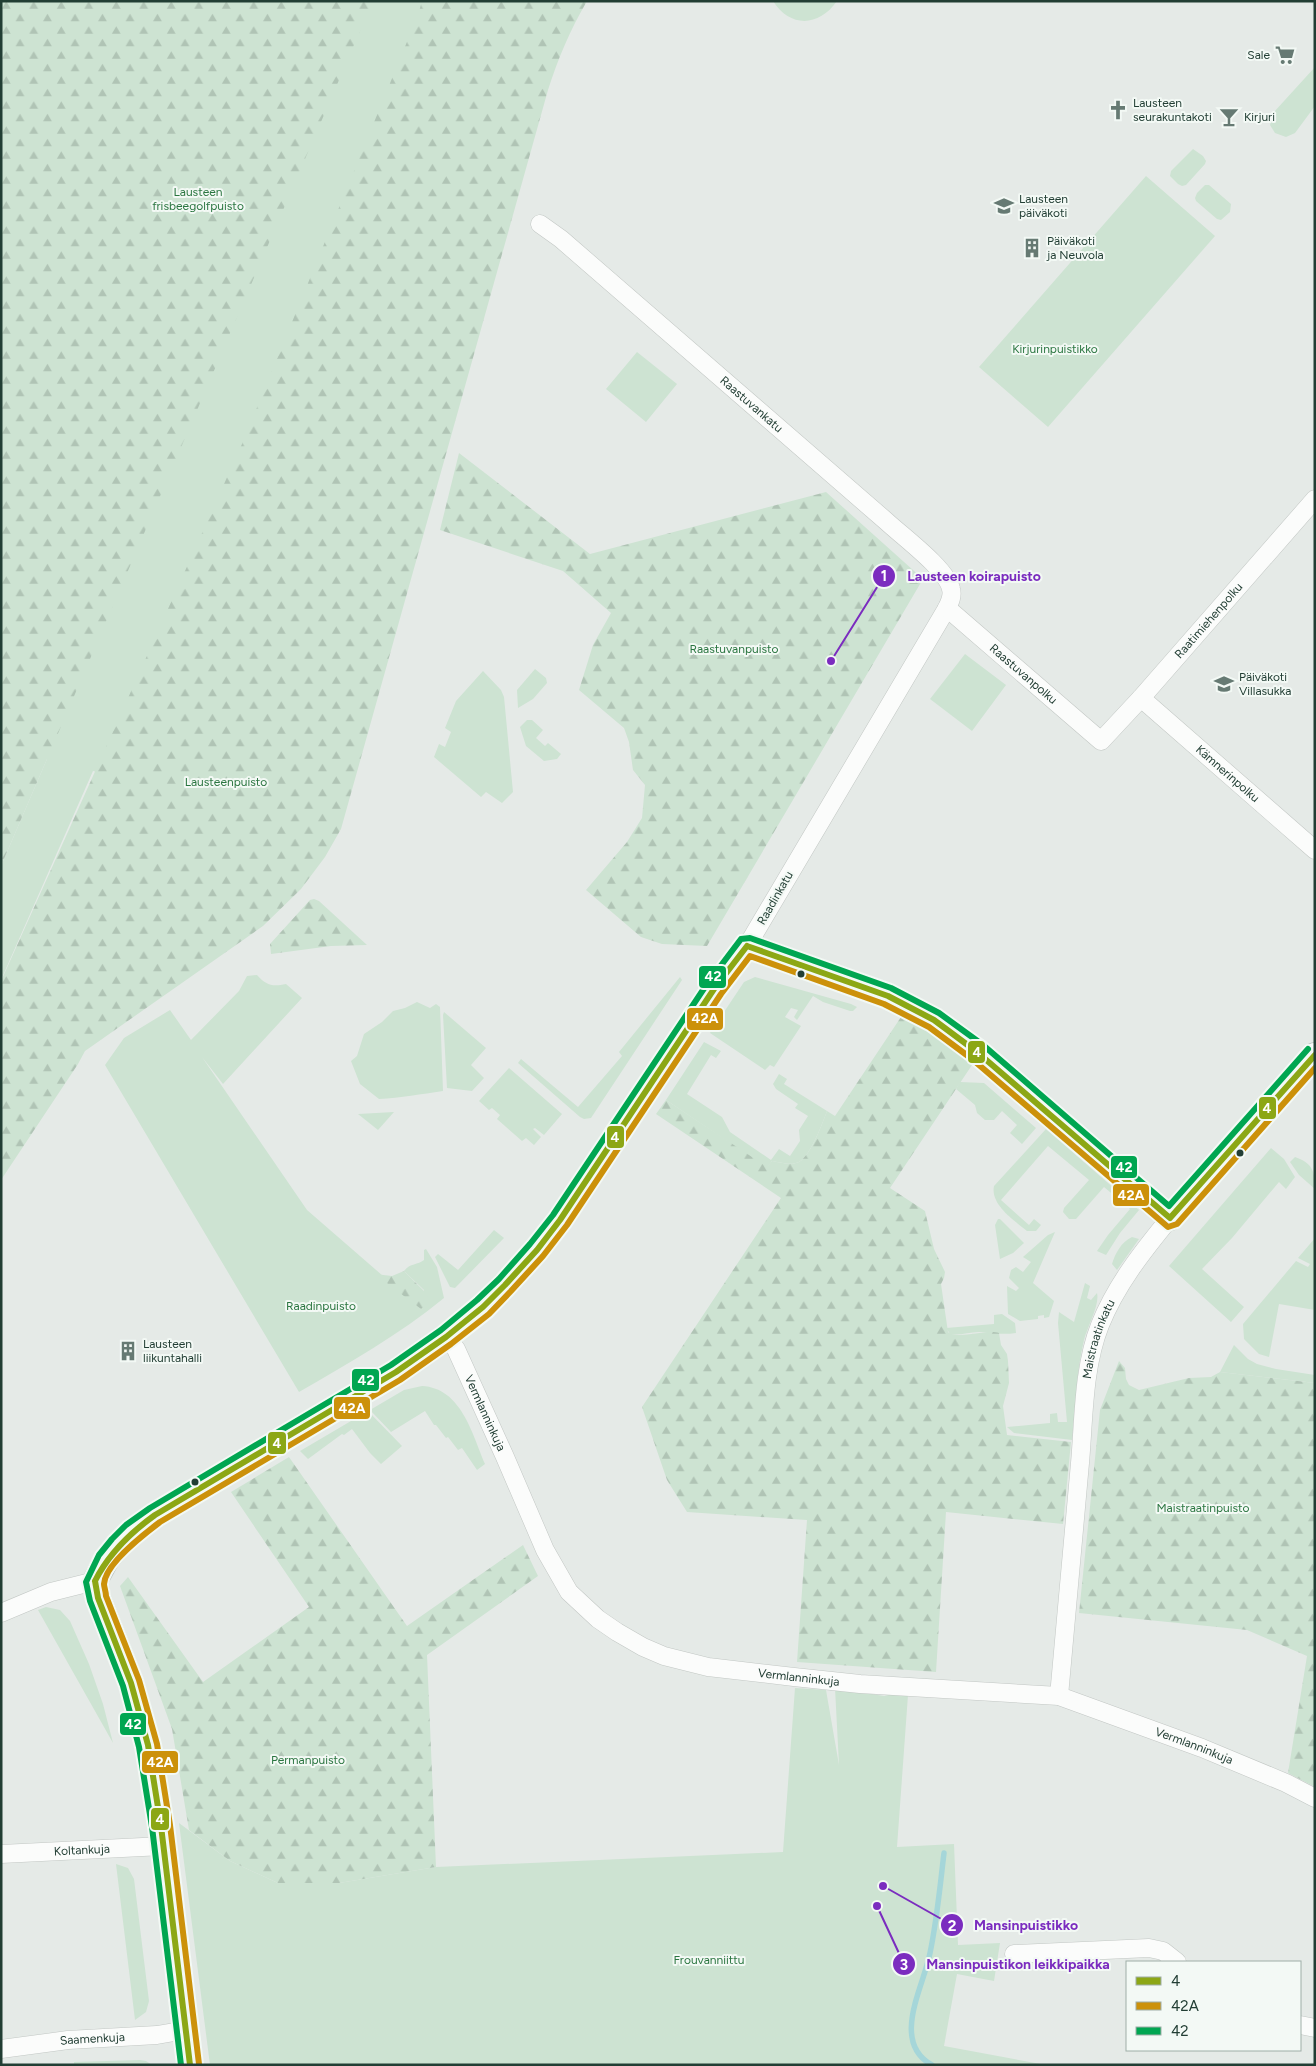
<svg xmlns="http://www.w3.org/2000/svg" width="1316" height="2066" viewBox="0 0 1316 2066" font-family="Figtree,sans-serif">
	<defs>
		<pattern id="forest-firs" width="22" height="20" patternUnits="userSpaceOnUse" patternTransform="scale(1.25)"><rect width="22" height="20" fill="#cde3d2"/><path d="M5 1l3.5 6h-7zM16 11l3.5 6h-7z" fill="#b0c4b5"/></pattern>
	</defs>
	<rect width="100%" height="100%" fill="#e5eae7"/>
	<path fill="#cde3d2" d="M1,1H486L175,794L93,771L1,980V866L47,759Z
		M773,1H837C819,27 790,28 773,1Z
		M1315,67V106L1295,133L1286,137L1275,133L1270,125L1274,112Z
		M1193,149L1203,156L1206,161L1205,164L1186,185L1182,186L1178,184L1170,176L1171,171Z
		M1146,176L1215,236L1048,427L979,367Z
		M1205,185H1209L1231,204L1230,212L1221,220L1217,219L1196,201L1195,198L1197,193Z
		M637,352L677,384L646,422L606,389Z
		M965,654L1006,685L972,731L930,699Z
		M535,669L546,678L547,683L533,699L518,708L517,690Z
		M483,671L501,690L504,697L513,792L502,803L486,792L481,797L434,757L439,744L445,747L451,732L445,728L456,701Z
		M527,720H532L543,730L536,738L545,746L548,743L561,754L557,759L544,761L526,746L520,727Z
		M257,975C266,985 272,987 286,984L302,998L223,1084L202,1057L307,1210L421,1309L424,1290L404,1271C410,1263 418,1265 424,1260V1250L426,1249L437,1267L444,1298C399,1335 349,1363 299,1392L105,1065L124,1038L170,1010L191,1040L239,991L247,976Z
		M680,977L682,980L591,1118L584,1119L580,1117L518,1063L521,1059L578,1107L622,1056L619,1052Z
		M755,977L851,1004L857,1007L853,1011H850L823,1002L813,996L797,1020L794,1017L798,1010L791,1008L785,1017L801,1026L774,1067L770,1065L765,1070L710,1033L744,982Z
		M417,1002L430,1008L436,1004L440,1007L443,1091C421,1094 401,1098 379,1099L360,1084L351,1061L357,1056L364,1034L382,1022L393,1011L405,1008Z
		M444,1012L486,1048L471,1065L484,1078L472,1091L447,1088L443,1015Z
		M704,1042L721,1051L716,1058L711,1055L687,1094L722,1117L730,1132L771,1160L779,1149L790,1156L800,1141L799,1130L808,1116L795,1108L798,1104L776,1089L773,1084L779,1074L787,1079L784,1084L827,1111C822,1124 811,1155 799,1162C791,1166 779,1162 772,1161L767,1168L666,1100Z
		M509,1068L562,1114L544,1135L535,1128L533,1129L541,1137L534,1145L526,1138L522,1141L497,1119L500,1115L492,1108L489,1110L479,1101Z
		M960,1082L984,1083L1036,1128L1022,1144L1010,1133L1017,1125L1002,1111L994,1120H985L977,1113L975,1105L956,1089Z
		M394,1112L378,1130L358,1114Z
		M1046,1129L1139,1210L1120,1233L1106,1255L1097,1251L1108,1235L1130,1209L1104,1187L1076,1219H1069L1063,1212L1064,1208L1089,1180L1048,1146L1001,1200L1029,1225L1034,1219L1041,1225L1036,1231H1027C1015,1221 990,1205 994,1186Z
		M1271,1148L1284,1159L1295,1177L1286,1189L1279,1182L1232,1238L1202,1269L1244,1307L1231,1322L1169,1266Z
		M1295,1157C1313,1163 1315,1172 1315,1189L1299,1175L1290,1162Z
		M998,1219H1000L1024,1243L1013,1253L1000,1259L995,1225Z
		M494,1230L504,1238L455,1288L450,1287L435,1257L438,1254L458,1270Z
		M1055,1232L1033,1283L1054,1301L1049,1317L1044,1318V1315L1038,1316V1319L1020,1321L1008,1314L1007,1286L1016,1291L1019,1288L1009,1278L1011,1270L1016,1267L1023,1272L1031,1262L1023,1257L1048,1235Z
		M1132,1237L1139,1239L1117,1270L1112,1264C1115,1254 1121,1242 1132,1237Z
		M1315,1238V1310L1279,1304L1269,1357L1259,1354L1244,1339L1243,1324L1296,1261L1308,1267L1310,1264L1298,1258Z
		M1085,1283L1090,1286L1087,1298L1091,1300L1097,1293C1100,1305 1087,1327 1084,1340C1076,1372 1076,1407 1072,1440L1014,1433L1007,1427L1050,1423V1414L1057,1413L1058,1422H1067L1058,1323L1059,1312L1074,1322Z
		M1002,1314L1015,1323L1016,1333C1003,1335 992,1333 979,1332C969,1332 959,1336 950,1334L946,1328L994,1324V1315Z
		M1234,1345L1248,1359L1257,1364L1276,1369L1315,1375V1383L1220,1372Z
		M422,1386C461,1388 472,1433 485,1464L477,1470L462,1448L458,1450L448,1437L446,1438L436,1425H434L425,1411L391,1432L370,1410L404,1390Z
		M368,1411L402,1446L381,1464L370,1453L352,1429L344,1435L342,1434L308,1459L300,1451Z
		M46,1607L60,1610L70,1621L89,1664L103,1704L113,1743L38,1610Z
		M795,1688L826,1690L839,1765L835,1688L884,1696L898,1693L908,1695L897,1847L954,1844L958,1945L1000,1943L994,1981L957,1974L944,2046L1046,2065H210L179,1823L230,1861L278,1883H339L436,1867L783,1852Z
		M116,1864L128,1868L134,1879L149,2001L146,2012L135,2020Z
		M140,2060L146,2061L152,2065H74V2062Z"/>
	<path fill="url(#forest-firs)" d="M1,1H373L1,866Z
		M422,1H587C570,30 558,59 548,90L341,829L325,857L301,889L263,926L95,1044L85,1051L78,1064L1,1180V981L242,444L418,15Z
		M459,453L590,554L826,492L923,579L707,946L662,944L641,937L586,890L627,842L642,818L645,785L633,770L629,742L624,728L579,690L593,645L611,613L563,571L440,530Z
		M314,899L319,901L367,945L331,946L271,954L270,944L310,900Z
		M903,1014L929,1029L972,1065L890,1188L925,1211L934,1249L945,1272L944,1278L941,1284L948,1332C957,1340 986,1329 999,1333L1001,1345L1007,1354L1008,1361L1009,1383L1003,1406L1007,1435L1071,1442L1063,1524L946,1512L936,1672L797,1662L807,1520L687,1512L667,1480L642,1407L781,1198L656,1114L666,1100L767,1167L772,1161C779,1162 791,1166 799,1162C811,1155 822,1124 827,1111L835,1116Z
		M404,1271L428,1295L426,1305L421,1309L375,1274L392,1276Z
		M1119,1361L1125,1368L1126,1379L1129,1385L1139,1390L1189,1378L1211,1377L1220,1372L1315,1383V1787L1288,1773L1307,1656L1247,1630L1079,1613L1100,1410Z
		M289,1457L407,1626L523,1545L538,1576L427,1655L436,1867L339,1883H278L230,1861L189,1830L172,1729L120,1586L128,1577L203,1682L309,1607L231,1492Z"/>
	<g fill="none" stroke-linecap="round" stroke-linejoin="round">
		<path stroke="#a5d6d9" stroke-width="5.5" d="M932,2065C890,2042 924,1986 930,1953C937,1920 940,1886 944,1853"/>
		<defs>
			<g id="street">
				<path id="s1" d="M540,224L561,239L886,521C902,536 947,569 951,589C953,596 950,602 947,608L747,946"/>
				<path id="s2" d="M947,608L1101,741L1141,698L1315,499"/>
				<path id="s3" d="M1141,698L1315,850"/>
				<path id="s4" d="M446,1337L456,1349L505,1457L545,1550L569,1592L598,1619L617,1632L643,1647L664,1656L708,1667L794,1677L860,1684L1059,1696L1202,1748L1286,1783L1315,1798"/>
				<path d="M1,1613L51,1592L95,1581"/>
				<path id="s5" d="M1059,1696C1066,1618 1073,1541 1080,1463C1084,1418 1083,1368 1100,1325C1116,1285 1143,1251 1170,1218"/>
				<path id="s6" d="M1,1854L163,1846"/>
				<path d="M1014,1954L1149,1948L1163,1951L1177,1962"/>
				<path d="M1300,2025L1315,2028"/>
				<path id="s7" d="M1,2049L68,2040L157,2035L186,2030"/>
			</g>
			<path id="secondary" d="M190,2065L161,1826L148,1745L131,1683L98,1598L95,1581L107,1559L119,1545L132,1532L155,1515L396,1372L446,1337L483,1307L505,1285L537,1250L560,1220L714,989L747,946L888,996L934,1020L977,1052L1170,1218L1315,1055"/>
		</defs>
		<use href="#street" stroke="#c2c7c4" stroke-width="19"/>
		<use href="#secondary" stroke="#c0c8c4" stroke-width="26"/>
		<use href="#street" stroke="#fbfcfb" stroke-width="18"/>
		<use href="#secondary" stroke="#fbfcfb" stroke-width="24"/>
		<defs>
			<path id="bus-1" d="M747,946L888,996L934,1020L977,1052L1170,1218
				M1170,1218L1315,1055
				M95,1581C109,1553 130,1533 155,1515L396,1372L446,1337L483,1307L505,1285L537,1250L560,1220L714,989L747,946
				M95,1581L98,1598L131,1683L148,1745L161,1826L190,2065"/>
			<path id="bus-2" d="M199,2064L170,1825L157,1744L139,1680L106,1596C106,1592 104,1587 104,1584C105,1564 144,1534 160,1522L400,1380L451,1344L489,1314L511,1291L543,1256L567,1225L721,994L750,956L884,1004L929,1027L972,1059L1168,1227L1177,1224L1315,1068"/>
			<path id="bus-3" d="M181,2065L152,1827L139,1747L123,1686L90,1601L86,1582L99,1555L112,1539L126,1525L150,1508L391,1365L441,1330L477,1300L499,1279L530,1244L553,1215L707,984L741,939L750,938L891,988L939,1013L983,1045L1169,1206L1308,1049"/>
		</defs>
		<use href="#bus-1" stroke="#f3f9f5" stroke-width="10"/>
		<use href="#bus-2" stroke="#f3f9f5" stroke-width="10"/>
		<use href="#bus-3" stroke="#f3f9f5" stroke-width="10"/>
		<use href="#bus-1" stroke="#8ca715" stroke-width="6"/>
		<use href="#bus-2" stroke="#cc910a" stroke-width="6"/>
		<use href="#bus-3" stroke="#00a651" stroke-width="6"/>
	</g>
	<defs>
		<symbol id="supermarket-bare" viewBox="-9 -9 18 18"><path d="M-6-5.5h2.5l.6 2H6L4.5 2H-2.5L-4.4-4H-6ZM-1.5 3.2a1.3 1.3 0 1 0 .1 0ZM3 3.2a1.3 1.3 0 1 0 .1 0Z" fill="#667a73" stroke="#f3f9f5" stroke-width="2.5" paint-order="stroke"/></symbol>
		<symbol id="church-bare" viewBox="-9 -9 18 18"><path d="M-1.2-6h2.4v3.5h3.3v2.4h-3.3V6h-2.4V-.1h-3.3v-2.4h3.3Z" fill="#667a73" stroke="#f3f9f5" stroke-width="2.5" paint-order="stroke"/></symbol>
		<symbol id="bar-bare" viewBox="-9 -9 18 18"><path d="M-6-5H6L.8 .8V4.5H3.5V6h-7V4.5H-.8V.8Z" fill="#667a73" stroke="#f3f9f5" stroke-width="2.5" paint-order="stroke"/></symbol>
		<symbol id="school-bare" viewBox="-9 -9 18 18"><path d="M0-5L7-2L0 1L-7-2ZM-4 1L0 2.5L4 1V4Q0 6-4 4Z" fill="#667a73" stroke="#f3f9f5" stroke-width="2.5" paint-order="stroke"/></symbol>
		<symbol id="building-bare" viewBox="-9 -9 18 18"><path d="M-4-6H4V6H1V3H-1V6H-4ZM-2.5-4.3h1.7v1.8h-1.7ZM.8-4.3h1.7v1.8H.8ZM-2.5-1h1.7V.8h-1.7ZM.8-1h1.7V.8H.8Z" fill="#667a73" stroke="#f3f9f5" stroke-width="2.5" paint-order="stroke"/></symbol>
	</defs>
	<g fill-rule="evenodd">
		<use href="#supermarket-bare" x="1271" y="41" width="28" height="28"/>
		<use href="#church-bare" x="1104" y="96" width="28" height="28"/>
		<use href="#bar-bare" x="1215" y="103" width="28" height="28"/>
		<use href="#school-bare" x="990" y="192" width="28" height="28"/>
		<use href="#building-bare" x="1018" y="234" width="28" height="28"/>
		<use href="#school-bare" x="1210" y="670" width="28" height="28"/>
		<use href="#building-bare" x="114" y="1337" width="28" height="28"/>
	</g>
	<g fill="#223e34" stroke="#f3f9f5" stroke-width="2">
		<circle cx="801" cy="974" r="4.5"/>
		<circle cx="1240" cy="1153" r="4.5"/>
		<circle cx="195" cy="1482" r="4.5"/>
	</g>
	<g text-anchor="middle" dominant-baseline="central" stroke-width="4" stroke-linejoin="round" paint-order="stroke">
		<g font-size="12" fill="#223e34" stroke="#f3f9f5" text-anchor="start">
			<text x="1270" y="55" text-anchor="end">Sale</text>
			<text x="1133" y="103">Lausteen<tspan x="1133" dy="14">seurakuntakoti</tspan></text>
			<text x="1244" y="117">Kirjuri</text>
			<text x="1019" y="199">Lausteen<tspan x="1019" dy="14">päiväkoti</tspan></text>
			<text x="1047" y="241">Päiväkoti<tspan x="1047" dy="14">ja Neuvola</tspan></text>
			<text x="1239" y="677">Päiväkoti<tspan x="1239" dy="14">Villasukka</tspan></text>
			<text x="143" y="1344">Lausteen<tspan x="143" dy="14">liikuntahalli</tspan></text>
		</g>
		<g font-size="12" fill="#2b7641" stroke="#f3f9f5">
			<text x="198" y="192">Lausteen<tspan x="198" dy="14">frisbeegolfpuisto</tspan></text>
			<text x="1055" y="349">Kirjurinpuistikko</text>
			<text x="734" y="649">Raastuvanpuisto</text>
			<text x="226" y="782">Lausteenpuisto</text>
			<text x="321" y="1306">Raadinpuisto</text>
			<text x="1203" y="1508">Maistraatinpuisto</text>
			<text x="308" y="1760">Permanpuisto</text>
			<text x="709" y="1960">Frouvanniittu</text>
		</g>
		<g font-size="12" fill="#223e34" stroke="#f3f9f5">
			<text stroke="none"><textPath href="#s1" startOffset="278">Raastuvankatu</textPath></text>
			<text stroke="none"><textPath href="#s2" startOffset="365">Raatimiehenpolku</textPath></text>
			<text stroke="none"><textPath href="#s2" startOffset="101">Raastuvanpolku</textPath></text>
			<text stroke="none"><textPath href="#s3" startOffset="115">Kämnerinpolku</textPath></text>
			<text transform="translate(775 898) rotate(-60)">Raadinkatu</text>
			<text stroke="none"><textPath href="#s5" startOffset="360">Maistraatinkatu</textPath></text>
			<text stroke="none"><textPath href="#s4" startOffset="86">Vermlanninkuja</textPath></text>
			<text stroke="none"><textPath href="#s4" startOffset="536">Vermlanninkuja</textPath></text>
			<text stroke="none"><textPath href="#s4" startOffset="941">Vermlanninkuja</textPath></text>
			<text stroke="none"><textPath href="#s6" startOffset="81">Koltankuja</textPath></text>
			<text stroke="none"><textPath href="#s7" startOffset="92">Saamenkuja</textPath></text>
		</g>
	</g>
	<path fill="none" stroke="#7b2cbf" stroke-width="2" d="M831 661L884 576M883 1886L952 1925M877 1906L904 1964"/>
	<g fill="#7b2cbf" stroke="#f3f9f5" stroke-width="2">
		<circle cx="831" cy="661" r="5"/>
		<circle cx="883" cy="1886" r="5"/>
		<circle cx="877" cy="1906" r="5"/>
		<circle cx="884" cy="576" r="12"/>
		<circle cx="952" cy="1925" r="12"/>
		<circle cx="904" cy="1964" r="12"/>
	</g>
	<g font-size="15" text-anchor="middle" font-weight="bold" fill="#fff">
		<text x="884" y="581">1</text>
		<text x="952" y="1931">2</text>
		<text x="904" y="1970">3</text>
	</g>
	<g font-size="14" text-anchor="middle" font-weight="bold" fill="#7b2cbf" stroke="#f3f9f5" stroke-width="4" stroke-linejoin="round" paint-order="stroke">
		<text x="974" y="581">Lausteen koirapuisto</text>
		<text x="1026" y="1930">Mansinpuistikko</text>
		<text x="1018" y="1969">Mansinpuistikon leikkipaikka</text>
	</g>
	<g stroke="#f3f9f5" stroke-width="2">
		<rect x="698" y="965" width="29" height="24" rx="5" fill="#00a651"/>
		<rect x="686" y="1007" width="38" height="24" rx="5" fill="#cc910a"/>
		<rect x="967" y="1040" width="19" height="24" rx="5" fill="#8ca715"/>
		<rect x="1258" y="1096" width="19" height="24" rx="5" fill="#8ca715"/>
		<rect x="606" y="1125" width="19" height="24" rx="5" fill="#8ca715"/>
		<rect x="1110" y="1155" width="28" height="24" rx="5" fill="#00a651"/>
		<rect x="1112" y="1183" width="38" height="24" rx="5" fill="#cc910a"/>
		<rect x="351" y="1368" width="29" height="24" rx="5" fill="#00a651"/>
		<rect x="333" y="1396" width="38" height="24" rx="5" fill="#cc910a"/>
		<rect x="267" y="1431" width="20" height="24" rx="5" fill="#8ca715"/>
		<rect x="119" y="1712" width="28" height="24" rx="5" fill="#00a651"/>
		<rect x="141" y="1750" width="38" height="24" rx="5" fill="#cc910a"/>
		<rect x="150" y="1807" width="20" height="24" rx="5" fill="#8ca715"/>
	</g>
	<g font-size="14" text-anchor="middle" font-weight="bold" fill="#fff">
		<text x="713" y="981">42</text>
		<text x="705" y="1023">42A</text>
		<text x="977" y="1057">4</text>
		<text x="1267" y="1113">4</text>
		<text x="615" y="1142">4</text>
		<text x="1124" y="1172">42</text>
		<text x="1131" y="1200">42A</text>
		<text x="366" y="1385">42</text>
		<text x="352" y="1413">42A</text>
		<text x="277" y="1448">4</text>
		<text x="133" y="1729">42</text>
		<text x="160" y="1767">42A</text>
		<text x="160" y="1824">4</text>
	</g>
	<rect width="1316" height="2066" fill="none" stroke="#223e34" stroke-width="5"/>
	<rect x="1126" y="1961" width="175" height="90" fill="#f3f9f5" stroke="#9faea8"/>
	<rect x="1136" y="1977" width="25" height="8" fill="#8ca715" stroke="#9faea8"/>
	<text x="1171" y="1986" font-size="15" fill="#223e34">4</text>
	<rect x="1136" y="2002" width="25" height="8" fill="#cc910a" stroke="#9faea8"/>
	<text x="1171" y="2011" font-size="15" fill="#223e34">42A</text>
	<rect x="1136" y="2027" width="25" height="8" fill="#00a651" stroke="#9faea8"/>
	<text x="1171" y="2036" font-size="15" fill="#223e34">42</text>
</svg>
